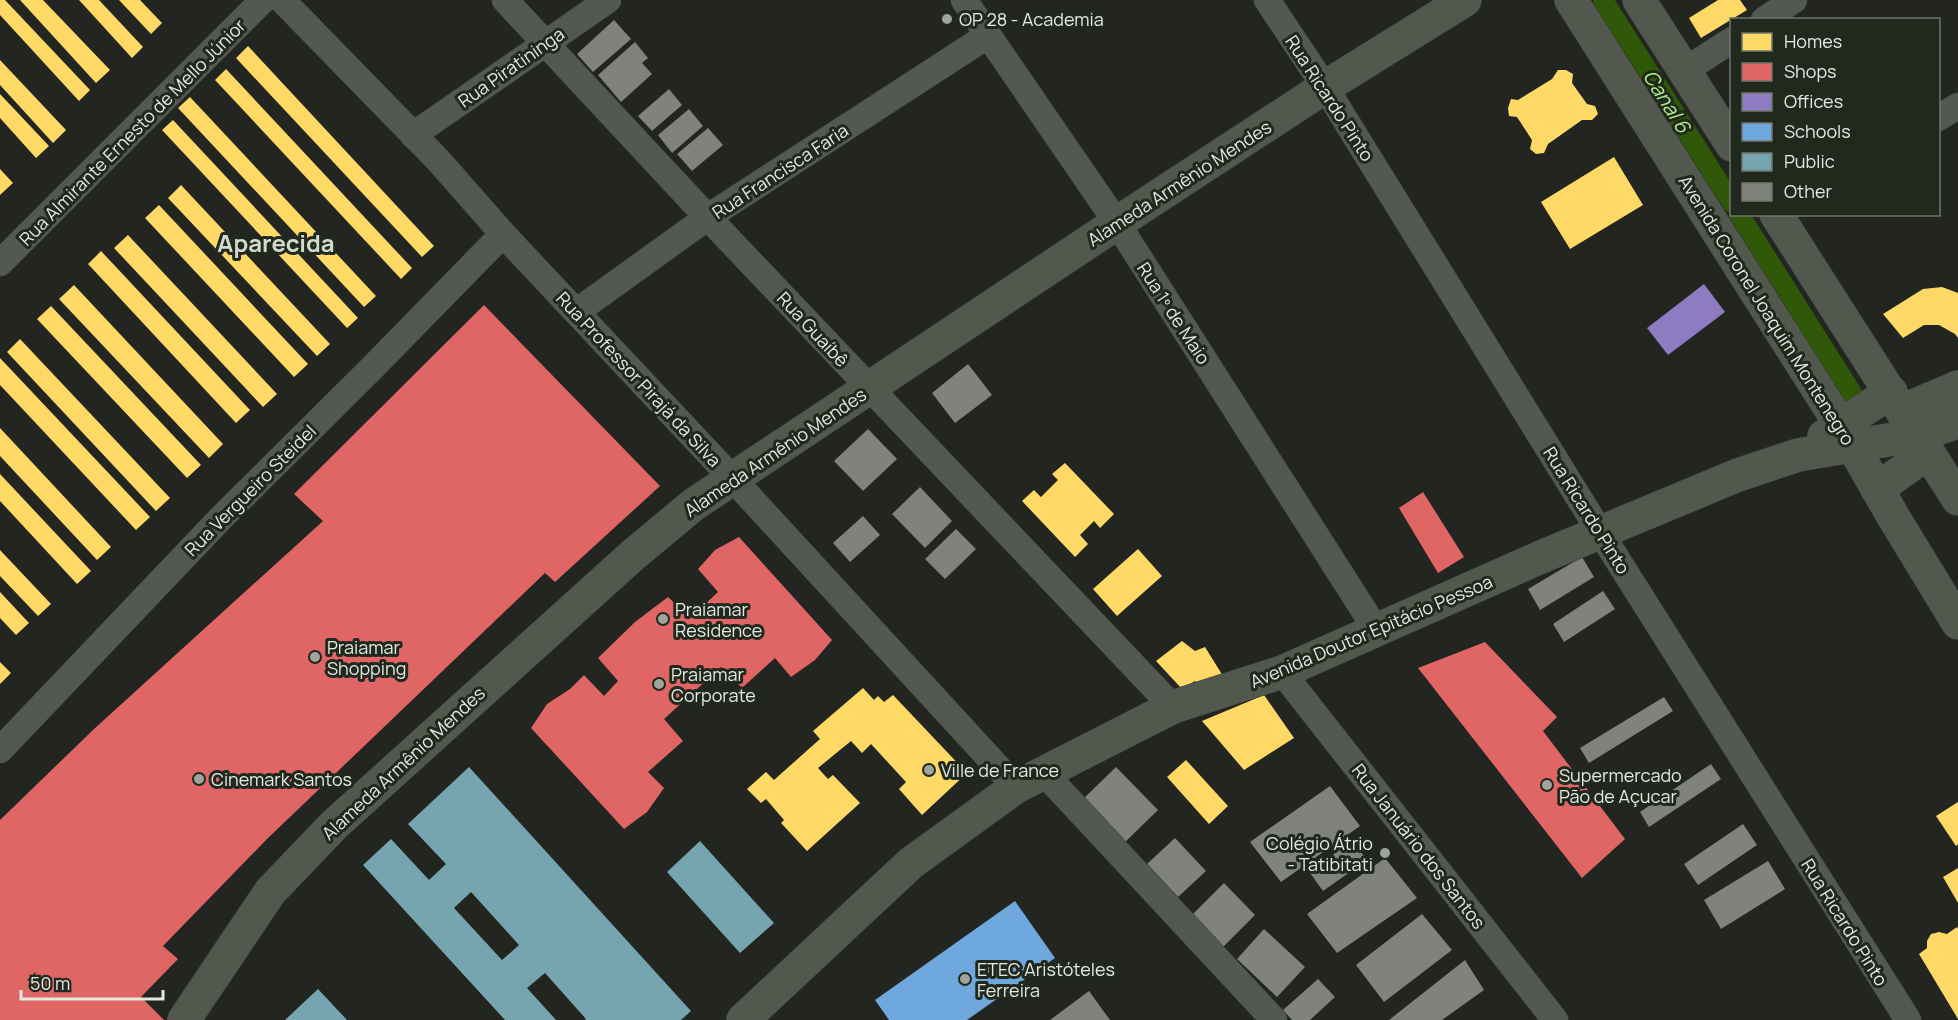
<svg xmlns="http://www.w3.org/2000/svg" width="1958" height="1020" viewBox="0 0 1958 1020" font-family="Manrope,sans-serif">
	<rect width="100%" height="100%" fill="#222520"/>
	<path fill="#ffd966" d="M0,0H5L90,90L79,101L0,15Z
		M20,0H43L110,70L96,83Z
		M79,0H99L143,47L132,58Z
		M119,0H140L162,23L151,34Z
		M1718,0H1740L1747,10L1701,38L1689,18Z
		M248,46L434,246L422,257L236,58Z
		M0,60L66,130L53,143L0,85Z
		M226,69L412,268L401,279L215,80Z
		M1558,70H1566L1573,74L1572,83L1587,104L1595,106L1598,114L1592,120H1582L1548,144L1544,153L1536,154L1530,149L1532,140L1517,117L1509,116L1508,108L1511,99L1518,100L1552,79Z
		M0,94L49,146L36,158L0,118Z
		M190,97L376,296L364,307L178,108Z
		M173,120L358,318L347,328L162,130Z
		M1614,157L1643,205L1570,249L1541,202Z
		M0,169L13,183L0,195Z
		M181,185L330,344L317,356L168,198Z
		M159,205L308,364L294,377L145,218Z
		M128,235L277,394L263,407L114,248Z
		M101,251L250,410L236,423L88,264Z
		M74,285L223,444L209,458L59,299Z
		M1942,287L1958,293V338L1955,334L1939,325H1924L1903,338L1883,314L1923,289Z
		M51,306L201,465L187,478L37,319Z
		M20,339L170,498L156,511L7,352Z
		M0,358L150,517L136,530L0,385Z
		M0,428L111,547L97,560L0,456Z
		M1065,463L1114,514L1100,528L1094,521L1080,535L1088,544L1075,557L1022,501L1034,490L1041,497L1058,480L1052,474Z
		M0,474L91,571L77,584L0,501Z
		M1138,549L1162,576L1117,616L1093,589Z
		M0,550L51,604L38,616L0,576Z
		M0,592L29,623L16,635L0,618Z
		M1182,641L1195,651L1205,647L1223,676L1199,685L1195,681L1182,689L1156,661Z
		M0,662L11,673L0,684Z
		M863,688L874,700L878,696L884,702L893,695L967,773L922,815L899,789L906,782L871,744L862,753L851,741L818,768L828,779L833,775L860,803L807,851L781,823L784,820L766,799L761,803L747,789L766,772L774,780L820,739L813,731Z
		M1264,695L1294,738L1244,770L1202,721Z
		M1186,760L1228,806L1209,824L1167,777Z
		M1958,802V844L1956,846L1936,816Z
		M1958,868V903L1943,877Z
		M1957,927L1958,929V1019L1919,954L1927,948V941L1931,934L1939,932L1947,934Z"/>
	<path fill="#e06666" d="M484,305L660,486L555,582L545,573L267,839L163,946L178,959L141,997L164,1020H0V820L94,729L323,521L294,494Z
		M1423,492L1464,557L1438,573L1399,508Z
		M739,537L832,640L815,660L791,677L775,658L742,688L721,667L664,719L683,741L648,772L664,788L647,812L624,829L531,728L547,704L570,689L584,675L604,696L618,681L598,658L635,622L668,597L690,618L718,592L698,569L715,550Z
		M1485,642L1557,717L1543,731L1625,839L1582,878L1418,668Z"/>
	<path fill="#8e7cc3" d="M1704,284L1725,312L1668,355L1647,328Z"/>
	<path fill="#6fa8dc" d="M1015,901L1055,958L967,1020H889L875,1000Z"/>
	<path fill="#76a5af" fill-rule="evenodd" d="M469,767L691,1011L681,1020H585L586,1019L545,973L527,988L556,1020H505L363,865L391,839L429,880L446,864L408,824ZM471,892L519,945L502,960L454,908Z
		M700,841L774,923L740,953L667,872Z
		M318,989L347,1020H285Z"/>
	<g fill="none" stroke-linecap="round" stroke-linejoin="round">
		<path stroke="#2f5909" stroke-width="20" d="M1603,0L1732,203
			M1739,214L1862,409"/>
	</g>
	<path fill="#80827e" d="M614,20L631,39L593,72L577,54Z
		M635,42L648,58L642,63L652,74L621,102L598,75Z
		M669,89L682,105L652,131L638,116Z
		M689,109L703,126L672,153L658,135Z
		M708,128L723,145L692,171L677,154Z
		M968,364L992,395L955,423L932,393Z
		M868,429L897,459L863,491L834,461Z
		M920,487L952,521L925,548L892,514Z
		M863,516L880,535L850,562L833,543Z
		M956,529L976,549L945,579L925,559Z
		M1582,557L1594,577L1540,610L1528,589Z
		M1603,591L1615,609L1564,642L1553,624Z
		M1664,697L1673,711L1589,763L1580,748Z
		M1711,764L1721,779L1649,827L1640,812Z
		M1116,767L1158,810L1123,844L1081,801Z
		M1330,786L1360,826L1281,882L1250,842Z
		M1743,824L1757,845L1698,885L1684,864Z
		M1175,838L1206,871L1178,897L1147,864Z
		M1352,840L1367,860L1323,891L1310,873Z
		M1385,858L1417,898L1337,953L1307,914Z
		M1768,861L1785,889L1721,929L1704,900Z
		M1224,883L1255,915L1222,948L1191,916Z
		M1422,914L1452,950L1384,1002L1356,965Z
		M1264,929L1305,967L1277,997L1237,959Z
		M1465,960L1484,990L1442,1020H1389Z
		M1318,979L1335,997L1310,1020H1292L1283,1010Z
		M1089,991L1110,1020H1050Z"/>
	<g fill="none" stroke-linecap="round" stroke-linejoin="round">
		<defs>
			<path id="minor" d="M282,0L438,160L503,234L732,478L1016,787
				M505,0L696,205L1173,707
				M964,0L1117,223L1377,631
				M1267,0L1325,87L1600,532L1908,1020
				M1764,20L1794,0
				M1684,71L1732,40
				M1938,118L1958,106
				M413,135L608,0
				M0,263L263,0
				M576,312L708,217L987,36
				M1282,672L1555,1020
				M0,750L220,519L374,366L503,234
				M1044,773L1274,1020"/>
			<path id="major" d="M1571,0L1840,424L1894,518L1958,623
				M1639,0L1732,145
				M1776,214L1958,499
				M1902,411L1958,387
				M1824,436L1891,392
				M1877,489L1928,453
				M184,1020L270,892L334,825L633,555L693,505L1117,223L1325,87L1465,0
				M743,1020L911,863L1016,787L1173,707L1282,672L1541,557L1738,475L1798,455L1918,435L1958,422"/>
		</defs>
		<use href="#minor" stroke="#3e423d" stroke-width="27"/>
		<use href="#major" stroke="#3e423d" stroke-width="34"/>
		<use href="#minor" stroke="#545852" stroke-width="26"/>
		<use href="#major" stroke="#52584e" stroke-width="33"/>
	</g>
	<g fill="#a0a49d" stroke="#21281d" stroke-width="2">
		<circle cx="947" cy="19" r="6"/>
		<circle cx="663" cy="619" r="6"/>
		<circle cx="315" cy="657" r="6"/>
		<circle cx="659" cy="684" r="6"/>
		<circle cx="929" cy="770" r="6"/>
		<circle cx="199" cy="779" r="6"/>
		<circle cx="1547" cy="785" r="6"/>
		<circle cx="1385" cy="853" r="6"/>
		<circle cx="965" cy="979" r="6"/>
	</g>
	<g text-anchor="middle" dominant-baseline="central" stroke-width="6" stroke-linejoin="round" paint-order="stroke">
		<g font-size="18" fill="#e4e9e1" stroke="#21281d" text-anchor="start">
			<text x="959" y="19">OP 28 - Academia</text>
			<text x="675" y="609">Praiamar<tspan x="675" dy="21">Residence</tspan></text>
			<text x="327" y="647">Praiamar<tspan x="327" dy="21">Shopping</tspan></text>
			<text x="671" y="674">Praiamar<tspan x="671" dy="21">Corporate</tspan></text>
			<text x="941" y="770">Ville de France</text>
			<text x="1559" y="775">Supermercado<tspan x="1559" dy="21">Pão de Açucar</tspan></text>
			<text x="211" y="779">Cinemark Santos</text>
			<text x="1373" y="843" text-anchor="end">Colégio Átrio<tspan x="1373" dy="21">- Tatibitati</tspan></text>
			<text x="977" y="969">ETEC Aristóteles<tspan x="977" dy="21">Ferreira</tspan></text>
		</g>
		<g font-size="18" fill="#e4e9e1" stroke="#21281d">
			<text transform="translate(511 67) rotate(-35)">Rua Piratininga</text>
			<text transform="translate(1330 98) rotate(57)">Rua Ricardo Pinto</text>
			<text transform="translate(132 132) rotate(-45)">Rua Almirante Ernesto de Mello Júnior</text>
			<text transform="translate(780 171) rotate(-33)">Rua Francisca Faria</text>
			<text transform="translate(1179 183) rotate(-33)">Alameda Armênio Mendes</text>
			<text transform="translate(1767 310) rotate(58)">Avenida Coronel Joaquim Montenegro</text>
			<text transform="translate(1174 313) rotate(57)">Rua 1º de Maio</text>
			<text transform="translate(813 329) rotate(47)">Rua Guaíbê</text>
			<text transform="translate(639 379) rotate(47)">Rua Professor Pirajá da Silva</text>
			<text transform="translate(775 452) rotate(-34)">Alameda Armênio Mendes</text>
			<text transform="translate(250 490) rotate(-45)">Rua Vergueiro Steidel</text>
			<text transform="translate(1587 510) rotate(58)">Rua Ricardo Pinto</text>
			<text transform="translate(1371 631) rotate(-23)">Avenida Doutor Epitácio Pessoa</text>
			<text transform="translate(403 763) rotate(-43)">Alameda Armênio Mendes</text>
			<text transform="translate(1419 846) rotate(52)">Rua Januário dos Santos</text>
			<text transform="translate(1845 922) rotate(58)">Rua Ricardo Pinto</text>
		</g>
		<g font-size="20" font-style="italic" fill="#aef088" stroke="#21281d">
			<text transform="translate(1667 101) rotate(58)">Canal 6</text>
		</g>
		<g font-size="24" font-weight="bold" fill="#d1dbcc" stroke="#21281d">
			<text x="276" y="242">Aparecida</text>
		</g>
	</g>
	<rect x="1730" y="18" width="210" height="198" fill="#21281d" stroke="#6f756b" stroke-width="1.5"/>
	<rect x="1742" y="33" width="30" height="18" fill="#ffd966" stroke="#6f756b" stroke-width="1.5"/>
	<text x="1784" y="48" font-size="18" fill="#e4e9e1">Homes</text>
	<rect x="1742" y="63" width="30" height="18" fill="#e06666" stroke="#6f756b" stroke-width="1.5"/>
	<text x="1784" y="78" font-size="18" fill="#e4e9e1">Shops</text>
	<rect x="1742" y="93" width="30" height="18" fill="#8e7cc3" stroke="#6f756b" stroke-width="1.5"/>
	<text x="1784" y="108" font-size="18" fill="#e4e9e1">Offices</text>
	<rect x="1742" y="123" width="30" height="18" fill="#6fa8dc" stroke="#6f756b" stroke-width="1.5"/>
	<text x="1784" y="138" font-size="18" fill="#e4e9e1">Schools</text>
	<rect x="1742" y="153" width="30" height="18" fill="#76a5af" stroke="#6f756b" stroke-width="1.5"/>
	<text x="1784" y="168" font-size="18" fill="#e4e9e1">Public</text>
	<rect x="1742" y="183" width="30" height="18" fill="#80827e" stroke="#6f756b" stroke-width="1.5"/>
	<text x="1784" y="198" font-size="18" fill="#e4e9e1">Other</text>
	<path d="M21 990v9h142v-9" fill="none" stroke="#e4e9e1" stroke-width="3"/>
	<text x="30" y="990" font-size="18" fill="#e4e9e1" stroke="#21281d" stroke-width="4.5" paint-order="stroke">50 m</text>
</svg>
